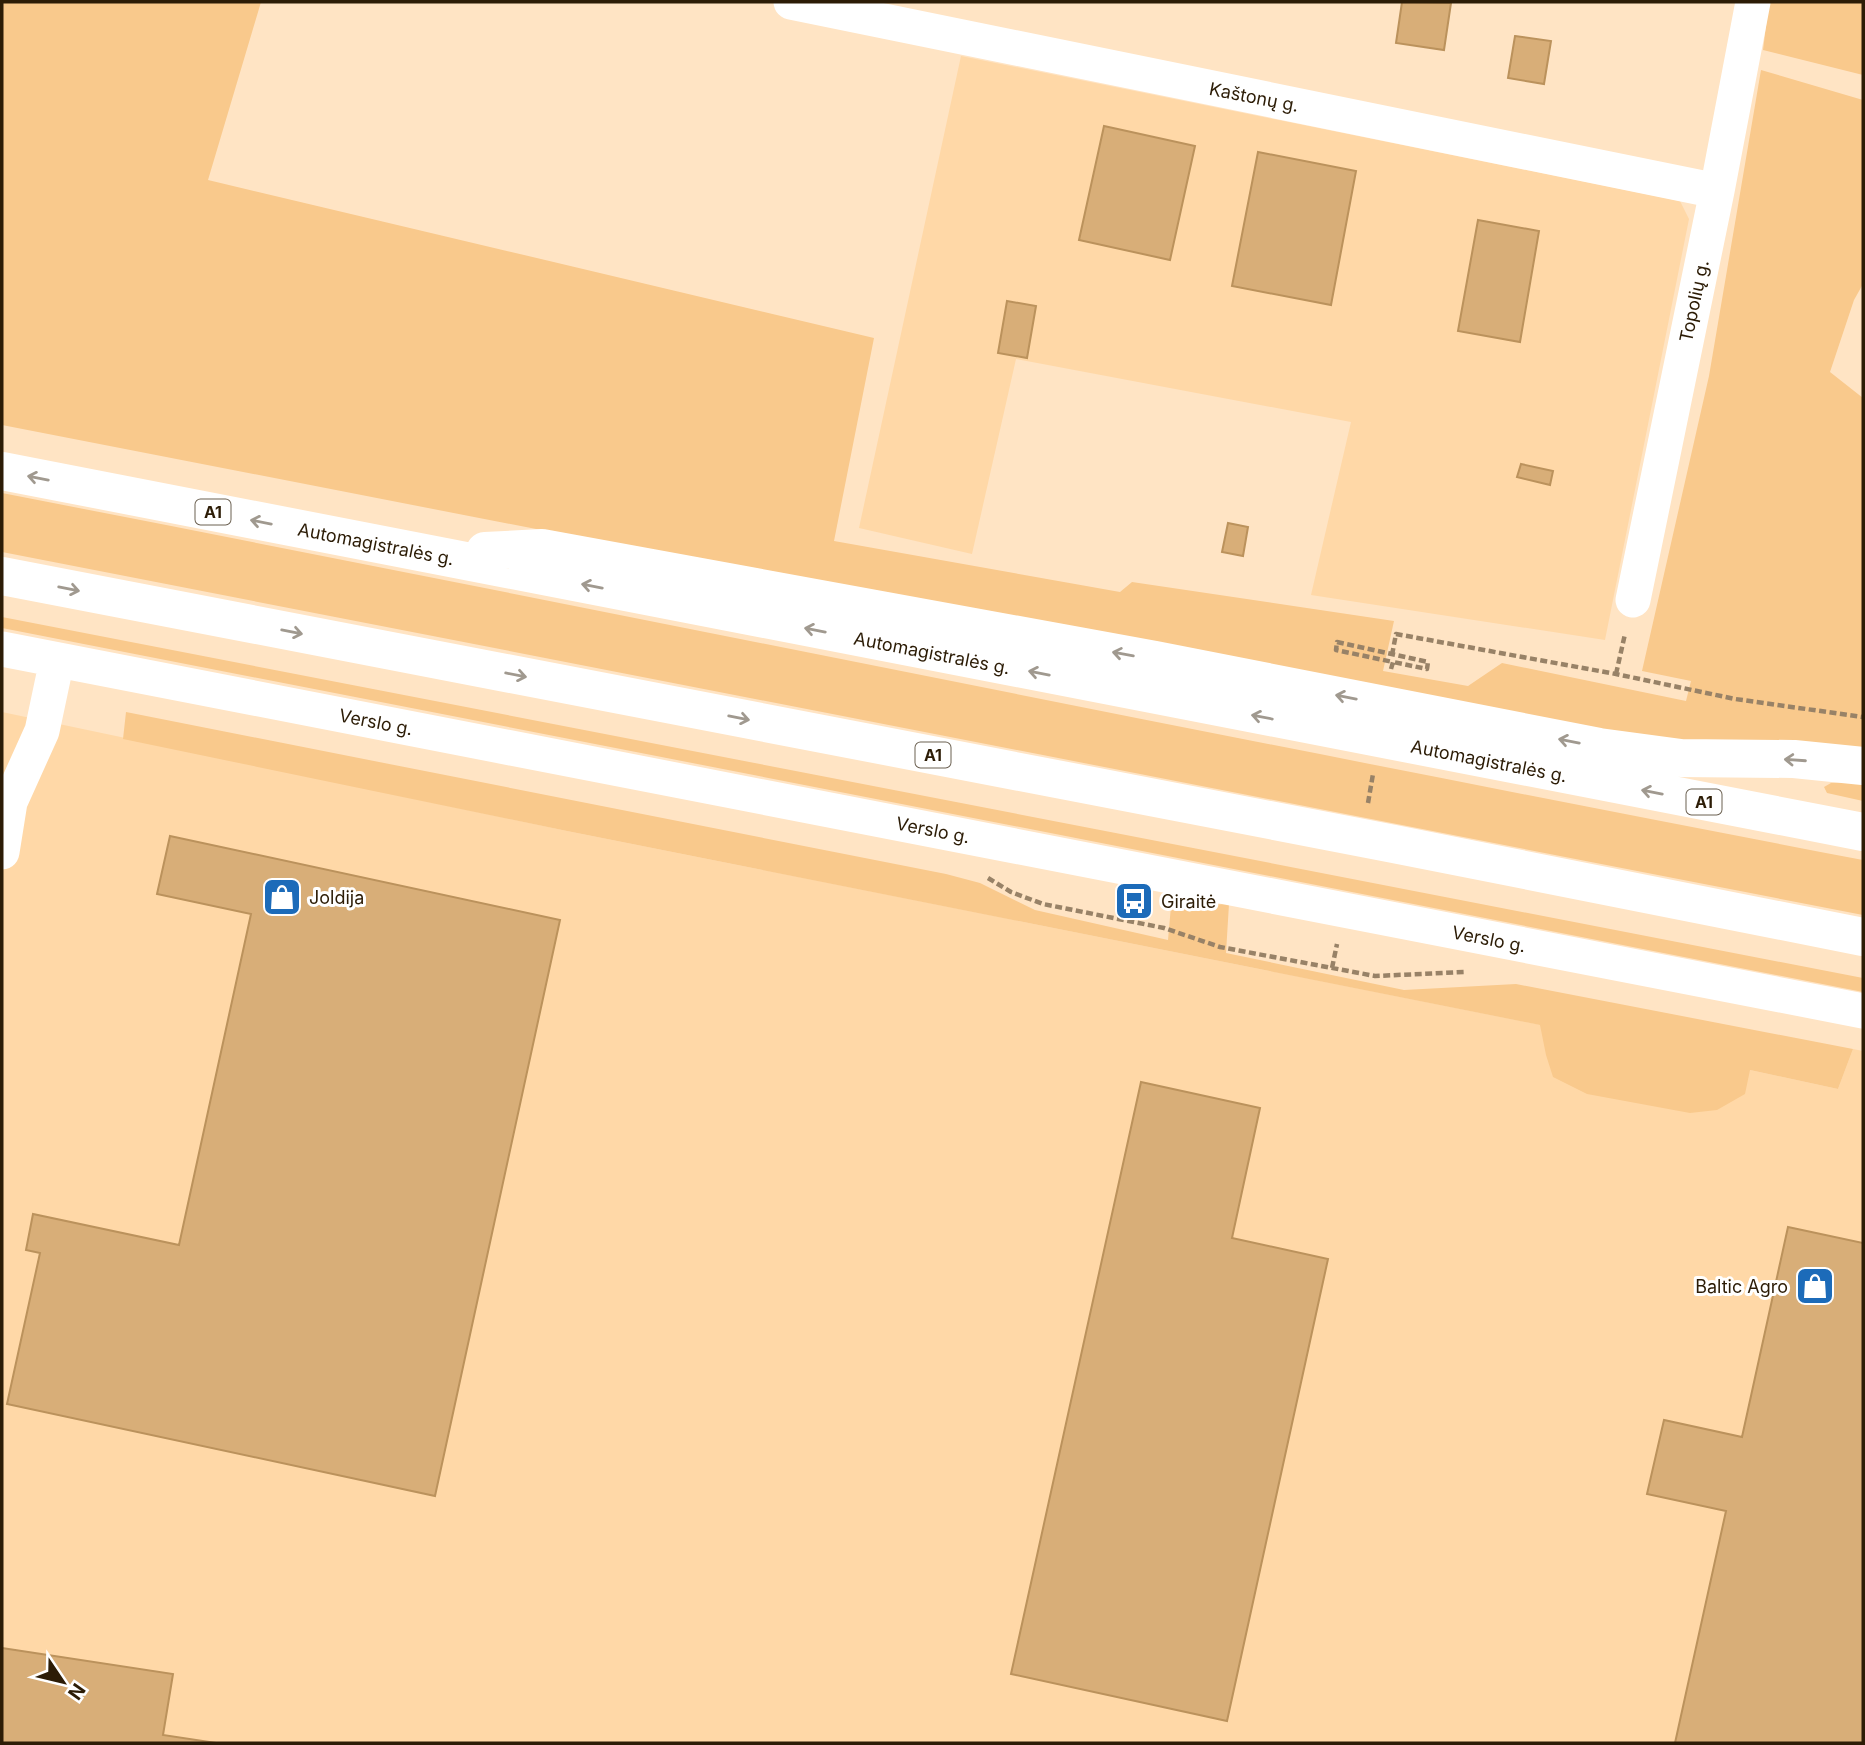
<svg xmlns="http://www.w3.org/2000/svg" width="1865" height="1745" viewBox="0 0 1865 1745" font-family="Inter,sans-serif">
	<rect width="100%" height="100%" fill="#ffe4c4"/>
	<path fill="#ffd8a7" d="M961,56L1680,201L1689,219L1605,640L1311,595L1351,422L1016,359L972,554L859,528Z
		M2,712L567,831L1541,1025L1838,1089L1853,1049L1863,1051V1743H2Z"/>
	<path fill="#f9c98c" d="M2,2H261L208,180L874,338L834,541L1120,592L1132,582L1394,621L1383,671L1468,686L1502,663L1686,701L1691,681L1642,671L1709,376L1761,70L1863,100V284L1854,300L1830,372L1863,398V750L1677,747L777,576L2,425Z
		M1769,2H1863V75L1763,50Z
		M2,493C623,614 1242,741 1863,860V915L2,552Z
		M2,617L1863,978V992L2,628Z
		M126,712L946,874L980,883L1035,910L1168,940L1171,906L1229,904L1226,953L1404,990L1516,984L1853,1049L1838,1089L1750,1070L1745,1094L1717,1110L1690,1113L1587,1094L1553,1077L1546,1055L1540,1025L567,831L123,739Z
		M1848,782L1863,784V801L1827,793L1824,787L1831,783Z"/>
	<path fill="#d8ae78" stroke="#bb925c" stroke-width="2" d="M1402,2L1451,3L1444,50L1396,43Z
		M1515,36L1551,41L1544,84L1508,78Z
		M1104,126L1195,146L1170,260L1079,240Z
		M1258,152L1356,171L1331,305L1232,286Z
		M1478,220L1539,231L1520,342L1458,331Z
		M1007,301L1036,306L1027,358L998,353Z
		M1521,464L1553,471L1550,485L1517,477Z
		M1228,523L1248,527L1243,556L1222,552Z
		M170,836L560,920L435,1496L7,1404L40,1253L26,1250L33,1214L179,1245L251,914L157,894Z
		M1141,1082L1260,1108L1232,1238L1328,1259L1227,1721L1011,1674Z
		M1788,1227L1863,1243V1743H1675L1726,1511L1647,1494L1664,1420L1742,1437Z
		M2,1648L173,1674L163,1735L216,1743H2Z"/>
	<g fill="none" stroke-linecap="round" stroke-linejoin="round">
		<path stroke="#988267" stroke-width="4.5" stroke-dasharray="7 3.5" stroke-linecap="butt" d="M1392,655L1396,634L1616,674L1735,699L1863,717
			M1391,669L1393,662L1336,650L1337,642L1428,662L1427,669L1393,662
			M1616,674L1625,634
			M1368,803L1373,774
			M988,878L1011,892L1043,904L1164,928L1220,947L1375,976L1465,972
			M1332,968L1337,944"/>
		<path stroke="#fff" stroke-width="35" d="M791,2L1717,191
			M1633,600L1717,191L1753,2
			M2,649L1863,1011
			M2,852L10,802L42,731L57,660"/>
		<path stroke="#fff" stroke-width="38" d="M2,471L1863,832
			M485,551L542,548L1155,660L1599,747L1681,758L1794,759L1863,766
			M2,576L1394,844L1863,937"/>
	</g>
	<defs><path id="oneway-shaft" d="M-6 0H5M1.5-3L5.5 0L1.5 3" fill="none" stroke-width="1.6" stroke-linecap="round" stroke-linejoin="round" transform="scale(1.75)"/></defs>
	<g stroke="#a0998f">
		<use href="#oneway-shaft" transform="translate(38 478) rotate(-169)"/>
		<use href="#oneway-shaft" transform="translate(261 522) rotate(-169)"/>
		<use href="#oneway-shaft" transform="translate(592 586) rotate(-169)"/>
		<use href="#oneway-shaft" transform="translate(69 589) rotate(11)"/>
		<use href="#oneway-shaft" transform="translate(815 630) rotate(-169)"/>
		<use href="#oneway-shaft" transform="translate(292 632) rotate(11)"/>
		<use href="#oneway-shaft" transform="translate(1123 654) rotate(-170)"/>
		<use href="#oneway-shaft" transform="translate(1039 673) rotate(-169)"/>
		<use href="#oneway-shaft" transform="translate(516 675) rotate(11)"/>
		<use href="#oneway-shaft" transform="translate(1346 697) rotate(-169)"/>
		<use href="#oneway-shaft" transform="translate(1262 717) rotate(-169)"/>
		<use href="#oneway-shaft" transform="translate(739 718) rotate(11)"/>
		<use href="#oneway-shaft" transform="translate(1569 741) rotate(-169)"/>
		<use href="#oneway-shaft" transform="translate(1795 760) rotate(-176)"/>
		<use href="#oneway-shaft" transform="translate(1652 792) rotate(-169)"/>
	</g>
	<defs>
		<symbol id="shop-square" viewBox="-11 -11 22 22"><rect x="-9" y="-9" width="18" height="18" rx="4" fill="#1c6bb9" stroke="#fff"/><path d="M-5-2.5h2.3a2.7 3.5 0 0 1 5.4 0H5L5.5 6h-11ZM-1.5-2.5h3a1.5 2.3 0 0 0-3 0Z" fill="#fff"/></symbol>
		<symbol id="bus-square" viewBox="-11 -11 22 22"><rect x="-9" y="-9" width="18" height="18" rx="4" fill="#1c6bb9" stroke="#fff"/><path d="M-5-6H5V4H4V6H2V4H-2V6H-4V4H-5ZM-3.5-4V0h7V-4ZM-3.5 1.2v1.5H-2V1.2ZM2 1.2v1.5H3.5V1.2Z" fill="#fff"/></symbol>
	</defs>
	<g fill-rule="evenodd">
		<use href="#shop-square" x="260" y="875" width="44" height="44"/>
		<use href="#bus-square" x="1112" y="879" width="44" height="44"/>
		<use href="#shop-square" x="1793" y="1264" width="44" height="44"/>
	</g>
	<g text-anchor="middle" dominant-baseline="central" stroke-width="6" stroke-linejoin="round" paint-order="stroke">
		<g fill="#fff" stroke="#6b6051" stroke-width="2">
			<rect x="195.5" y="499.5" width="35" height="25" rx="5"/>
			<rect x="915.5" y="742.5" width="35" height="25" rx="5"/>
			<rect x="1686.5" y="789.5" width="35" height="25" rx="5"/>
		</g>
		<g font-size="16" font-weight="bold" fill="#2c1c06">
			<text x="213" y="512">A1</text>
			<text x="933" y="755">A1</text>
			<text x="1704" y="802">A1</text>
		</g>
		<g font-size="18" fill="#2c1c06" stroke="#fff">
			<text transform="translate(1254 97) rotate(11)">Kaštonų g.</text>
			<text transform="translate(1694 301) rotate(-78)">Topolių g.</text>
			<text transform="translate(376 544) rotate(11)">Automagistralės g.</text>
			<text transform="translate(932 653) rotate(11)">Automagistralės g.</text>
			<text transform="translate(376 722) rotate(11)">Verslo g.</text>
			<text transform="translate(1489 761) rotate(11)">Automagistralės g.</text>
			<text transform="translate(933 830) rotate(11)">Verslo g.</text>
			<text transform="translate(1489 939) rotate(11)">Verslo g.</text>
		</g>
		<g font-size="18" fill="#2c1c06" stroke="#fff" text-anchor="start">
			<text x="309" y="897">Joldija</text>
			<text x="1161" y="901">Giraitė</text>
			<text x="1788" y="1286" text-anchor="end">Baltic Agro</text>
		</g>
	</g>
	<rect width="1865" height="1745" fill="none" stroke="#2c1c06" stroke-width="7"/>
	<g transform="translate(63 1682) rotate(125)" stroke="#ffffff" stroke-width="5" paint-order="stroke">
	<path d="M0-5L12 26L0 18L-12 26Z" fill="#2c1c06"/>
	<text y="-10" font-size="19" font-weight="bold" text-anchor="middle" fill="#2c1c06">N</text>
	</g>
</svg>
